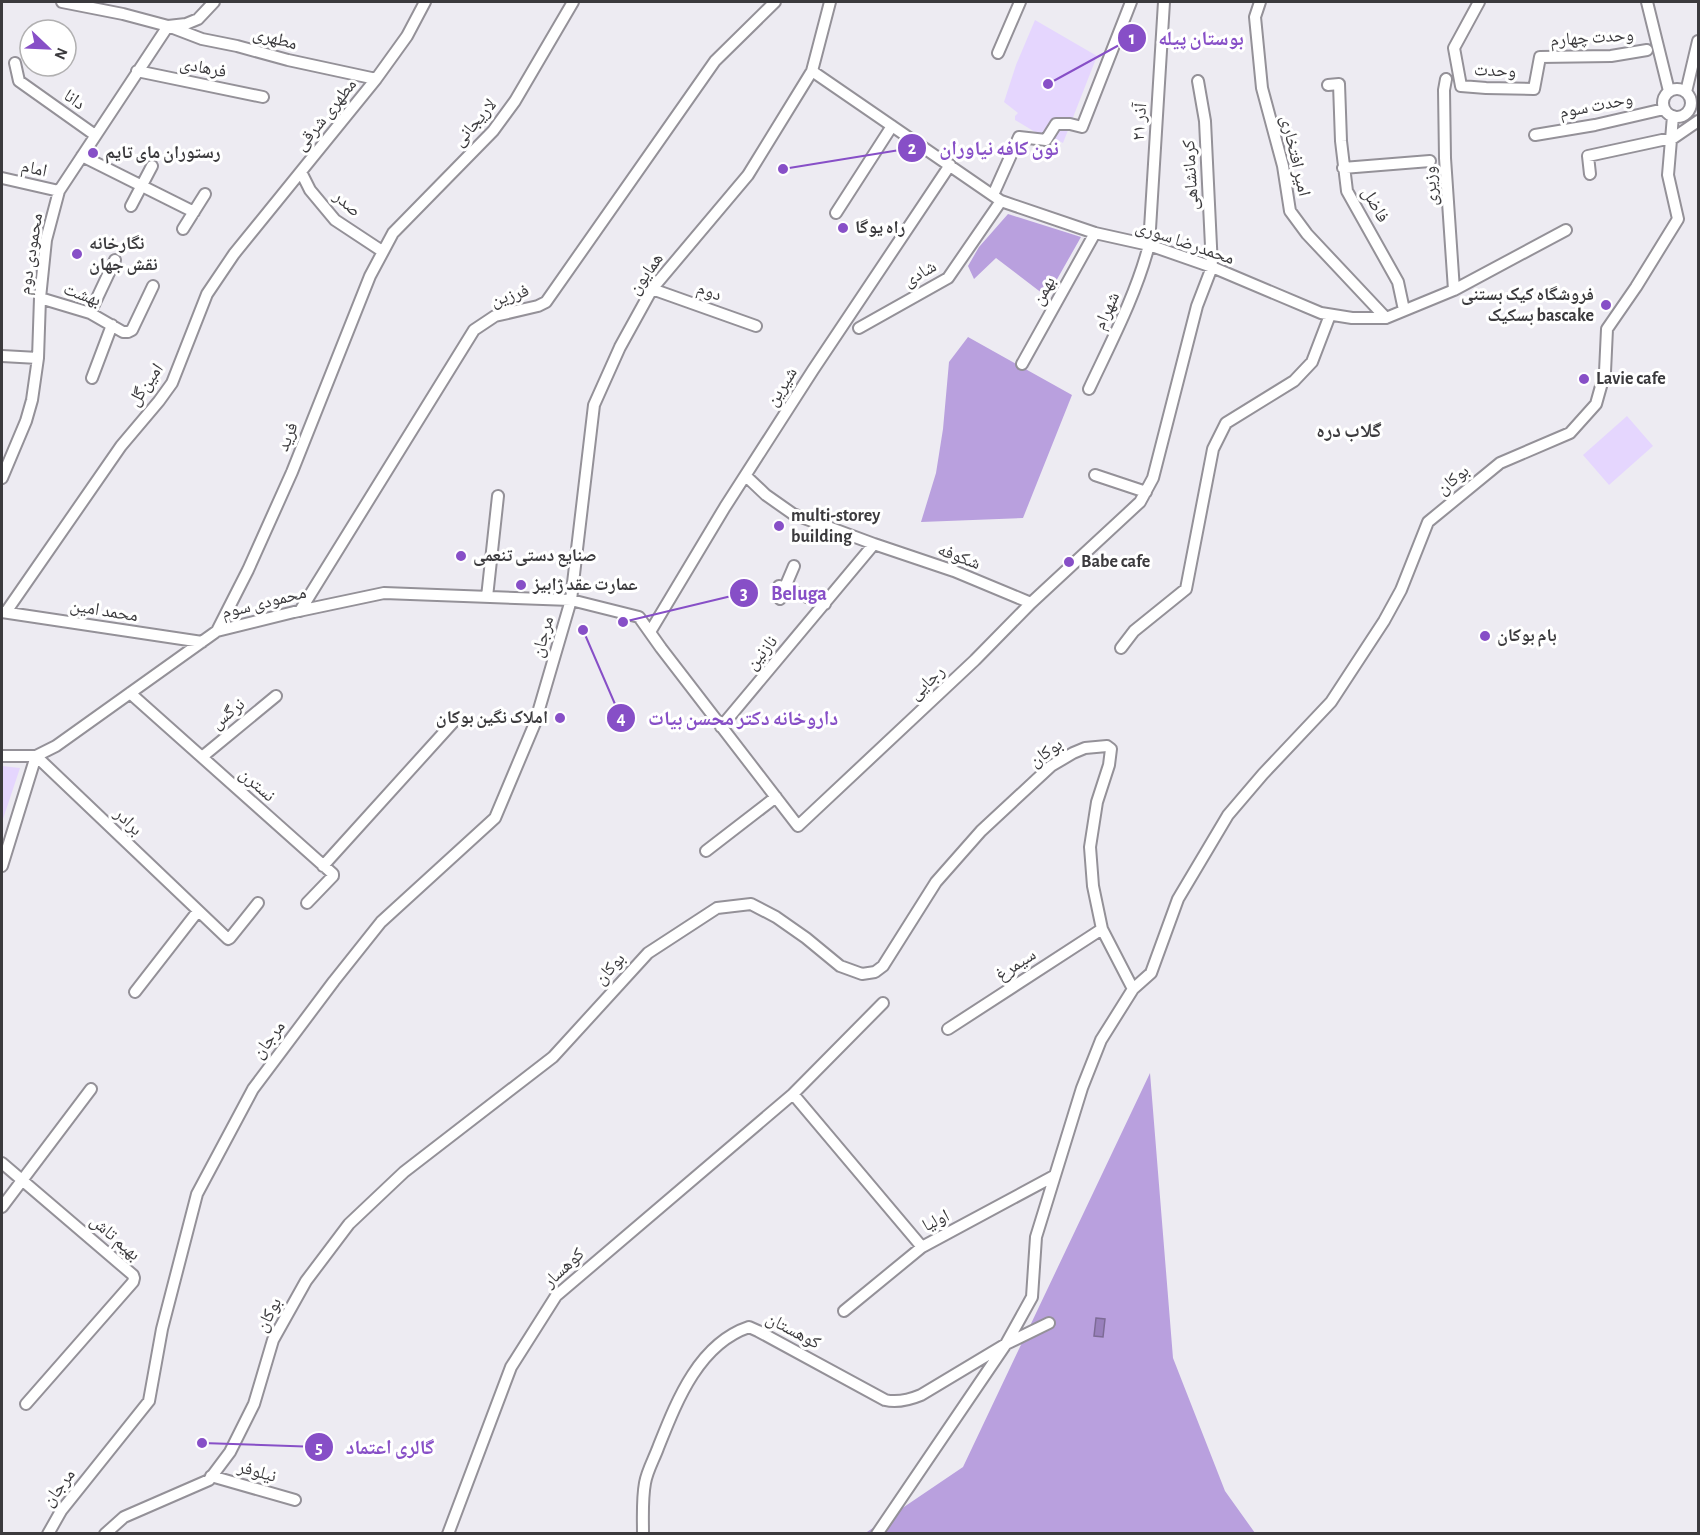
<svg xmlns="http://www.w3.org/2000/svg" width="1700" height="1535" viewBox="0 0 1700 1535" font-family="'Alegreya Sans','Noto Naskh Arabic',sans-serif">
	<rect width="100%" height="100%" fill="#edebf2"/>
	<path fill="#e5d6fe" d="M1035,20L1097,56L1063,143L1052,137L1045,138L1015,120V116L1018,113L1004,102L1016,65Z
		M1627,416L1653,446L1609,485L1583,455Z
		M2,766L20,768L2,822Z"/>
	<path fill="#b9a0de" d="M1008,214L1081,237L1047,297L996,258L974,279L968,266L979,247Z
		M968,337L1072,395L1023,518L921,522L936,473L943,429L949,362Z
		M1150,1073L1173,1358L1225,1491L1255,1533L864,1534L963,1467Z"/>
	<path fill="#9980bc" stroke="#7d6b96" stroke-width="1.5" d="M1096,1318L1105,1319L1103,1337L1094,1336Z"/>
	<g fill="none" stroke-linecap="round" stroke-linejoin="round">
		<defs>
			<path id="minor" d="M62,2L123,14L168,26L186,24L198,19L214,2
				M1260,2L1255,17L1262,88L1283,166L1290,211L1307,234L1386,318
				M1479,2L1454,48L1461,86L1486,88L1534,89L1540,57L1611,56L1647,50
				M1647,2L1669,91
				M998,53L1020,2
				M15,63L19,81L95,135
				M137,71L263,97
				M812,71L1001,201L1095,233L1149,245L1212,267L1321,313L1352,318H1386L1454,290L1566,230
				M1446,79L1444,90L1445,158L1454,290
				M1328,85L1339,84L1341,141L1347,191L1398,282L1404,310
				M1663 103a14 14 0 1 1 28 0a14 14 0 1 1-28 0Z
				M1686,92L1698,41
				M1535,135L1595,125L1664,109
				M82,156L194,212
				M1343,168L1430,161
				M301,172L310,190L335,220L382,251
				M1590,174L1588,156L1662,140L1672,139L1698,121
				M2,178L59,191
				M993,195L1019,137L1046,140L1056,124H1070L1082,127L1131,2
				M131,206L152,166
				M836,213L892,126
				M183,229L205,194
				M652,289L756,326
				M40,298L90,313L123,332H128L132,330L153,286
				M90,313L115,260
				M859,328L948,278L1001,201
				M2,356L38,358
				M1022,364L1095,233
				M92,378L112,325
				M1089,389C1111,342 1136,295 1149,245L1164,2
				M1095,475L1146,492
				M746,476L766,495L793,514L874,544L954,571L1031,603
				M2,478L26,421L32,400L38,358L40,298L46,240L59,191L168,26L202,39L237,46L288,60L376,79
				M779,586L825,604
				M487,597L498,496
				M780,599L794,566
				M300,611L474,330L495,316L538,306L546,302L715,61L775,2
				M2,612L202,642
				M6,612L121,446L159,401L172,383L207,294L234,254L376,79L407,36L425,2
				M217,631L248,570L292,472L370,276L393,233L493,131L515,101L573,2
				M650,632L725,507L813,370L950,165
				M1121,648L1134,631L1186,589L1213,449L1226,423L1294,381L1312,362L1330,315
				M130,693L333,874V876L307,903
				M721,727L874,544
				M2,756H36L56,746L217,631L294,612L384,593L571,600L639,617L661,648L798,826L975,660L1031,603L1140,502L1153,478L1197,306L1212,267L1205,121L1198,81
				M202,757L276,696
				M706,851L776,797
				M2,866L36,756L228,939L230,938L258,903
				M323,866L457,718
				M135,992L198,911
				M948,1029L1102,929
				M793,1094L883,1003
				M2,1163L133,1275L134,1278L133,1282L26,1404
				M2,1207L91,1089
				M844,1311L922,1247L1054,1176
				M211,1476L295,1500
				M48,1534L61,1511L149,1401L162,1329L197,1194L253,1089L334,981L381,922L495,818L535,723L571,600L594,405L620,347L652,289L748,175L812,71L830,2
				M105,1534L124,1517L209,1480L230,1452L254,1404L273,1340L306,1281L349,1224L404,1172L553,1057L648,953L717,908L751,904L776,917L806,938L840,966L862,974L875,972L883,966L936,882L981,831L1051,766L1073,753L1085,748L1107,746L1111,749L1109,765L1097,802L1090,847L1093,886L1102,929L1133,989
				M448,1534L511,1367L556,1296L793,1094L922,1247
				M643,1534C643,1517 642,1499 645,1483C647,1471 654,1459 658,1448C676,1403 698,1344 749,1327L758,1331L885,1400C898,1403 909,1400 921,1395L1006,1344L1049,1323
				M877,1534L1006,1344L1032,1297L1036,1237L1082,1088L1101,1040L1133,989L1151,973L1178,899L1228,815L1263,774L1331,702L1384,621L1401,590L1428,522L1500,463L1570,433L1596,404L1605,372L1607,329L1636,287L1678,219L1668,175L1673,116"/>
		</defs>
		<use href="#minor" stroke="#949198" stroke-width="14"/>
		<use href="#minor" stroke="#fff" stroke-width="10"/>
	</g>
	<g fill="#874fc7" stroke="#fff" stroke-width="2">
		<circle cx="93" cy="153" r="6"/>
		<circle cx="843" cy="228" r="6"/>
		<circle cx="77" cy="254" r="6"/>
		<circle cx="1606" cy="305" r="6"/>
		<circle cx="1584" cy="379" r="6"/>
		<circle cx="779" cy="526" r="6"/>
		<circle cx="461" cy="556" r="6"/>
		<circle cx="1069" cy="562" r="6"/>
		<circle cx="521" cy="585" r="6"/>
		<circle cx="1485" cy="636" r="6"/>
		<circle cx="560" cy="718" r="6"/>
	</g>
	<g text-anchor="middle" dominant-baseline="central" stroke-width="6" stroke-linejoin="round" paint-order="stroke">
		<g font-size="18" fill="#3b3a3d" stroke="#fff">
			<text transform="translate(1592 38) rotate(-4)">وحدت چهارم</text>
			<text transform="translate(275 39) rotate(15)">مطهری</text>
			<text transform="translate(203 68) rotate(11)">فرهادی</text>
			<text transform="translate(1495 71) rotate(2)">وحدت</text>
			<text transform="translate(74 100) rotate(35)">دانا</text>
			<text transform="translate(1596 106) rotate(-11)">وحدت سوم</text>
			<text transform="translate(326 115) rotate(-51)">مطهری شرقی</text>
			<text transform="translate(1140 122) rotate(-86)">۲۱ آذر</text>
			<text transform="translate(475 123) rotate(-49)">لاریجانی</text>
			<text transform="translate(1295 156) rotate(77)">امیر افتخاری</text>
			<text transform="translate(34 169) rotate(12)">امام</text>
			<text transform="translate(1191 175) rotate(-93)">کرمانشاهی</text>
			<text transform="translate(1431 186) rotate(-93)">وزیری</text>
			<text transform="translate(347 204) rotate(42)">صدر</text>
			<text transform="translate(1375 205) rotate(61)">فاضل</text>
			<text transform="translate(1185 243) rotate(19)">محمدرضا سوری</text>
			<text transform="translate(31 254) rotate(-81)">محمودی دوم</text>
			<text transform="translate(646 274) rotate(-54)">همایون</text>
			<text transform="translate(920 274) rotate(-31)">شادی</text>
			<text transform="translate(1044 291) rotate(-61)">بهمن</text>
			<text transform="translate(709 292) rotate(20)">دوم</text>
			<text transform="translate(82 295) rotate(20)">بهشت</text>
			<text transform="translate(510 296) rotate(-17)">فرزین</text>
			<text transform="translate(1107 311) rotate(-66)">شهرام</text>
			<text transform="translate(146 385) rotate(-55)">امین‌گل</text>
			<text transform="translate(782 387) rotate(-58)">شیرین</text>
			<text transform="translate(288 437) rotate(-68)">فرید</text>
			<text transform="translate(1453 480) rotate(-39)">بوکان</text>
			<text transform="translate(959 557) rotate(21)">شکوفه</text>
			<text transform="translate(264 603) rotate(-14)">محمودی سوم</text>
			<text transform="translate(104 611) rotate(9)">محمد امین</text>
			<text transform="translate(543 637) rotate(-74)">مرجان</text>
			<text transform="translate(762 653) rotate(-50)">نازنین</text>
			<text transform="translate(927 683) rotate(-43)">رجایی</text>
			<text transform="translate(228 714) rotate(-39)">نرگس</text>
			<text transform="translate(1046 753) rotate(-35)">بوکان</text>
			<text transform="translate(257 785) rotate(42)">نسترن</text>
			<text transform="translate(128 822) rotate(44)">برادر</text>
			<text transform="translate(1016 965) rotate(-33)">سیمرغ</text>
			<text transform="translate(610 969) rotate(-48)">بوکان</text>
			<text transform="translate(269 1040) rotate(-53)">مرجان</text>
			<text transform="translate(936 1221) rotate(-27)">اولیا</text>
			<text transform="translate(115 1238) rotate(41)">بهیم تاش</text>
			<text transform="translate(564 1268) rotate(-43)">کوهسار</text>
			<text transform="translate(269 1315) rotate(-62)">بوکان</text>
			<text transform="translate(793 1331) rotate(28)">کوهستان</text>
			<text transform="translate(257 1472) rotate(16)">نیلوفر</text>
			<text transform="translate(59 1488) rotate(-53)">مرجان</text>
		</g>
		<g font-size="18" font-weight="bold" fill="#3b3a3d" stroke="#fff" text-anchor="start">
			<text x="105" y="153">رستوران مای تایم</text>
			<text x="855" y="228">راه یوگا</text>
			<text x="89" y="244">نگارخانه<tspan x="89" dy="21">نقش جهان</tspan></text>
			<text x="1594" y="295" text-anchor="end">فروشگاه کیک بستنی<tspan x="1594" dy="21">بسکیک bascake</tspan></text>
			<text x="1596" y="379">Lavie cafe</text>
			<text x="791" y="516">multi-storey<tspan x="791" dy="21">building</tspan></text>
			<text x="473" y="556">صنایع دستی تنعمی</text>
			<text x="1081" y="562">Babe cafe</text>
			<text x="533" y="585">عمارت عقد ژابیز</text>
			<text x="1497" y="636">بام بوکان</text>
			<text x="548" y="718" text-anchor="end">املاک نگین بوکان</text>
		</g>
		<g font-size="20" font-weight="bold" fill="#3b3a3d" stroke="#fff">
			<text x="1349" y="431">گلاب دره</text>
		</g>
	</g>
	<path fill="none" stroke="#874fc7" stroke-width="2" d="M1048 84L1132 38M783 169L912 148M623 622L744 593M583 630L621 718M202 1443L319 1447"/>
	<g fill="#874fc7" stroke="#fff" stroke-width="2">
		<circle cx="1048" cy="84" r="6"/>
		<circle cx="783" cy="169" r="6"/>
		<circle cx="623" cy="622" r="6"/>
		<circle cx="583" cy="630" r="6"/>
		<circle cx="202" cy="1443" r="6"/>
		<circle cx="1132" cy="38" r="15"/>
		<circle cx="912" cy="148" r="15"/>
		<circle cx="744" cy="593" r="15"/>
		<circle cx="621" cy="718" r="15"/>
		<circle cx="319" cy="1447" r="15"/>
	</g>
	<g font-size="18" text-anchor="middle" font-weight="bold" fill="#fff">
		<text x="1132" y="44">1</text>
		<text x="912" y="154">2</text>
		<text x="744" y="599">3</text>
		<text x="621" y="724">4</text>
		<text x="319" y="1453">5</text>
	</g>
	<g font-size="20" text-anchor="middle" font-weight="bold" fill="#874fc7" stroke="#fff" stroke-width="6" stroke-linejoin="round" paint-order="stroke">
		<text x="1201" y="45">بوستان پیله</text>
		<text x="999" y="155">نون کافه نیاوران</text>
		<text x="799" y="600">Beluga</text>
		<text x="743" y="725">داروخانه دکتر محسن بیات</text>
		<text x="390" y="1454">گالری اعتماد</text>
	</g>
	<rect width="1700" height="1535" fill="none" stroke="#3b3a3d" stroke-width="6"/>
	<g transform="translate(48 48) rotate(113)"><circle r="28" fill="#ffffff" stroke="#b1b0b1" stroke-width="1.5"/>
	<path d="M0-4.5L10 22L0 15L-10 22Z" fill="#874fc7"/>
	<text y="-9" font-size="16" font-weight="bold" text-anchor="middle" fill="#3b3a3d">N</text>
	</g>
</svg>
